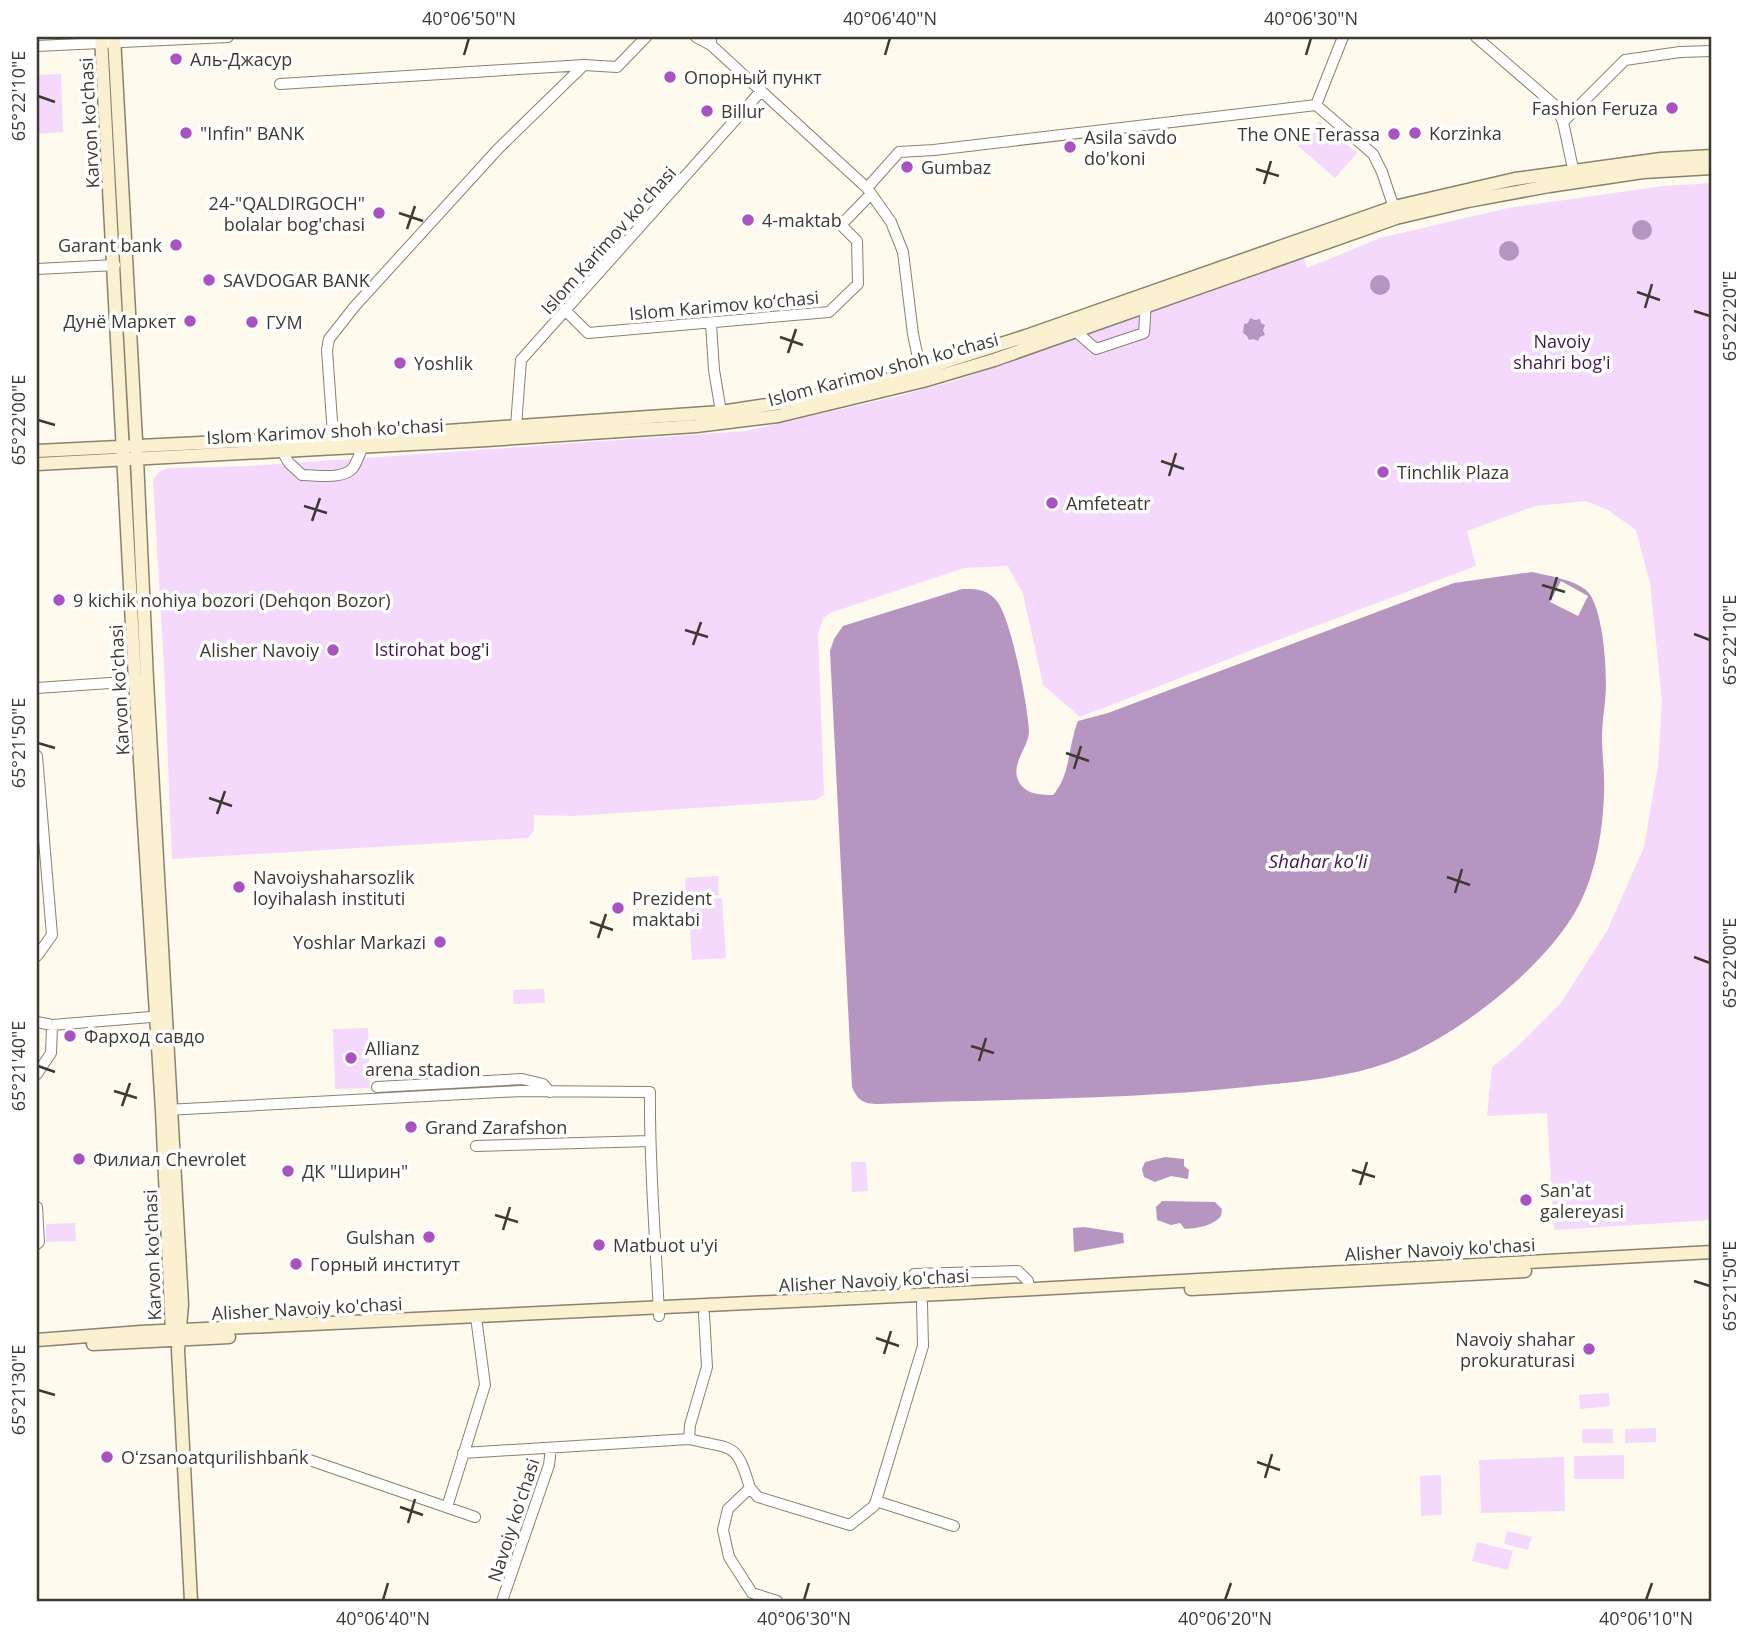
<svg xmlns="http://www.w3.org/2000/svg" width="1749" height="1638" viewBox="0 0 1749 1638" font-family="'Open Sans',sans-serif">
	<rect width="100%" height="100%" fill="#fefaee"/>
	<path fill="#f4d9fd" d="M61,74L63,132L37,134V75Z
		M1319,121L1357,153L1335,178L1298,146Z
		M1712,183V1220L1554,1230L1547,1113L1487,1116L1492,1067L1516,1048L1560,1004L1607,931L1644,847L1658,765L1662,701L1650,583L1636,530L1608,510L1586,501L1536,506L1467,531L1476,566L1270,643L1080,717L1043,685L1023,594L1008,566L964,568L830,613L823,619L818,633L824,794L817,800L573,816L534,815V830L528,838L172,859L164,665L153,480L158,473L167,468L251,466L745,431L895,397L961,379L1302,254L1307,268L1380,238L1508,208L1663,186Z
		M718,876L719,895L686,897L685,878Z
		M722,898L726,958L692,960L688,900Z
		M544,989L545,1003L514,1004L513,990Z
		M368,1028L370,1088L335,1089L333,1029Z
		M851,1162H866L868,1191L852,1192Z
		M75,1223L76,1241L46,1242V1224Z
		M1609,1393L1610,1406L1580,1409L1579,1395Z
		M1656,1428V1442L1625,1443V1429Z
		M1582,1429H1613V1443H1582Z
		M1624,1455V1479H1574V1456Z
		M1564,1457L1565,1511L1481,1513L1479,1460Z
		M1441,1475L1442,1515L1421,1516L1420,1476Z
		M1507,1531L1532,1537L1528,1550L1504,1544Z
		M1477,1542L1513,1551L1508,1570L1472,1561Z"/>
	<path fill="#b695c1" d="M1632 230a10 10 0 1 1 20 0a10 10 0 1 1-20 0Z
		M1499 251a10 10 0 1 1 20 0a10 10 0 1 1-20 0Z
		M1370 285a10 10 0 1 1 20 0a10 10 0 1 1-20 0Z
		M1250,318L1255,320L1260,319L1261,323L1265,325L1263,330L1265,335L1260,337L1258,341L1253,339L1249,340L1247,336L1243,333L1244,324L1248,323Z
		M1532,572C1549,576 1572,579 1586,590C1604,605 1608,679 1605,701C1604,713 1602,724 1602,736C1602,755 1605,774 1604,793C1603,830 1596,872 1579,905C1547,967 1453,1040 1387,1063C1342,1079 1293,1082 1246,1087C1124,1100 1001,1099 878,1104C864,1104 858,1101 852,1087L830,651L834,639L843,626L962,589C977,589 986,589 996,600C1011,616 1028,707 1029,731C1029,746 1013,761 1017,777C1022,794 1039,795 1053,795C1071,775 1068,745 1078,721L1108,713L1454,583Z
		M1165,1157L1184,1159V1166L1189,1170L1188,1179L1171,1176L1155,1182L1144,1177L1142,1169L1145,1162Z
		M1162,1201L1215,1202L1222,1209L1221,1216C1213,1226 1198,1228 1185,1229L1180,1223L1171,1225L1157,1220L1156,1207Z
		M1084,1227L1123,1233L1124,1243L1074,1252L1073,1228Z"/>
	<path fill="#fefaee" d="M1561,581L1588,596L1578,616L1550,602Z"/>
	<g fill="none" stroke-linecap="round" stroke-linejoin="round">
		<defs>
			<path id="street" d="M696,37L711,45
				M711,37V45L867,188
				M1476,37L1557,107L1563,122L1575,178
				M37,46L228,37
				M280,84L584,65L617,67L646,37
				M1316,105L1343,37
				M1563,122L1625,60L1680,52L1712,51
				M37,269L115,265
				M565,310L588,333L829,312L858,284L857,241L841,225L871,194
				M711,324L714,370L721,412
				M1072,328L1096,349L1144,333L1146,301
				M922,377L913,334L903,252L891,222L867,188L899,152L934,150L1316,105L1373,154L1382,172L1395,211
				M516,426L521,360L761,91
				M333,435L327,350L329,339L355,306L498,149L584,65
				M280,448L289,463L302,475C316,475 343,480 353,468C357,462 360,453 363,446
				M37,688L139,681
				M37,756L52,935L37,956
				M37,1022L52,1025L163,1016
				M37,1074L51,1053L52,1025
				M377,1087L522,1079L543,1084L550,1092
				M166,1110L520,1091L650,1092C649,1167 656,1241 659,1316
				M476,1146L650,1141
				M37,1207L39,1242L37,1244
				M901,1296L914,1274L1018,1271L1028,1281L1029,1289
				M704,1314L707,1367L690,1425L689,1439C734,1450 736,1441 750,1488
				M463,1453L689,1439
				M295,1455L475,1517
				M876,1501L954,1526
				M447,1507L485,1385L476,1317
				M502,1601L549,1465L551,1448
				M777,1601L752,1593L729,1557L723,1530L728,1509L750,1488L758,1497L850,1525L874,1506L876,1501L923,1346L922,1303"/>
			<path id="secondary" d="M101,37L135,681L162,1110L172,1333
				M114,37L137,459L147,680L182,1304L178,1350L191,1601
				M37,451L447,431L721,412L780,403L872,385L1026,336L1394,207L1515,179L1661,159L1712,156
				M37,464L487,440L696,426L778,416L923,381L994,360L1396,218L1468,201L1549,186L1643,172L1712,168
				M1191,1289L1525,1271
				M37,1340L141,1332L960,1293L1712,1252
				M93,1344L229,1337"/>
		</defs>
		<use href="#street" stroke="#89826f" stroke-width="12"/>
		<use href="#secondary" stroke="#89826f" stroke-width="15"/>
		<use href="#street" stroke="#fff" stroke-width="10"/>
		<use href="#secondary" stroke="#fbf1d1" stroke-width="12"/>
	</g>
	<path fill="none" stroke="#3d3a32" stroke-width="2.5" d="M464,55L469,38M885,55L890,38M1306,55L1311,38M38,96L55,102M1256,169L1279,176M1264,184L1271,161M399,213L423,221M407,229L415,206M1637,292L1660,300M1645,308L1652,284M1694,311L1710,316M780,337L803,345M788,353L796,329M38,420L55,425M1161,461L1184,469M1169,476L1176,453M304,506L327,513M312,521L320,498M1542,585L1565,592M1550,600L1557,577M685,630L708,637M1694,634L1710,640M693,645L701,622M38,743L55,748M1066,753L1089,761M1074,769L1081,746M209,798L232,806M217,814L225,791M1447,877L1470,885M1455,893L1462,869M590,922L613,930M598,938L606,914M1694,957L1710,963M971,1046L994,1053M979,1061L986,1038M38,1066L55,1072M114,1091L137,1098M122,1106L130,1083M1352,1170L1375,1177M1360,1185L1367,1162M495,1215L518,1222M503,1230L510,1207M1694,1281L1710,1286M876,1338L899,1346M884,1354L891,1331M38,1390L55,1395M1257,1462L1280,1470M1265,1478L1272,1454M400,1507L423,1515M408,1523L415,1499M383,1600L388,1583M804,1600L809,1583M1225,1600L1231,1583M1646,1600L1652,1583"/>
	<g fill="#a953c2" stroke="#fff" stroke-width="2.5">
		<circle cx="176" cy="59" r="7"/>
		<circle cx="670" cy="77" r="7"/>
		<circle cx="1672" cy="108" r="7"/>
		<circle cx="707" cy="111" r="7"/>
		<circle cx="186" cy="133" r="7"/>
		<circle cx="1415" cy="133" r="7"/>
		<circle cx="1394" cy="134" r="7"/>
		<circle cx="1070" cy="147" r="7"/>
		<circle cx="907" cy="167" r="7"/>
		<circle cx="379" cy="213" r="7"/>
		<circle cx="748" cy="220" r="7"/>
		<circle cx="176" cy="245" r="7"/>
		<circle cx="209" cy="280" r="7"/>
		<circle cx="190" cy="321" r="7"/>
		<circle cx="252" cy="322" r="7"/>
		<circle cx="400" cy="363" r="7"/>
		<circle cx="1383" cy="472" r="7"/>
		<circle cx="1052" cy="503" r="7"/>
		<circle cx="59" cy="600" r="7"/>
		<circle cx="333" cy="650" r="7"/>
		<circle cx="239" cy="887" r="7"/>
		<circle cx="618" cy="908" r="7"/>
		<circle cx="440" cy="942" r="7"/>
		<circle cx="70" cy="1036" r="7"/>
		<circle cx="351" cy="1058" r="7"/>
		<circle cx="411" cy="1127" r="7"/>
		<circle cx="79" cy="1159" r="7"/>
		<circle cx="288" cy="1171" r="7"/>
		<circle cx="1526" cy="1200" r="7"/>
		<circle cx="429" cy="1237" r="7"/>
		<circle cx="599" cy="1245" r="7"/>
		<circle cx="296" cy="1264" r="7"/>
		<circle cx="1589" cy="1349" r="7"/>
		<circle cx="107" cy="1457" r="7"/>
	</g>
	<g text-anchor="middle" dominant-baseline="central" stroke-width="7" stroke-linejoin="round" paint-order="stroke">
		<g font-size="18" fill="#3d3a32" stroke="#fff" text-anchor="start">
			<text x="190" y="59">Аль-Джасур</text>
			<text x="684" y="77">Опорный пункт</text>
			<text x="1658" y="108" text-anchor="end">Fashion Feruza</text>
			<text x="721" y="111">Billur</text>
			<text x="200" y="133">"Infin" BANK</text>
			<text x="1429" y="133">Korzinka</text>
			<text x="1380" y="134" text-anchor="end">The ONE Terassa</text>
			<text x="1084" y="137">Asila savdo<tspan x="1084" dy="21">do'koni</tspan></text>
			<text x="921" y="167">Gumbaz</text>
			<text x="365" y="203" text-anchor="end">24-"QALDIRGOCH"<tspan x="365" dy="21">bolalar bog'chasi</tspan></text>
			<text x="762" y="220">4-maktab</text>
			<text x="162" y="245" text-anchor="end">Garant bank</text>
			<text x="223" y="280">SAVDOGAR BANK</text>
			<text x="176" y="321" text-anchor="end">Дунё Маркет</text>
			<text x="266" y="322">ГУМ</text>
			<text x="414" y="363">Yoshlik</text>
			<text x="1397" y="472">Tinchlik Plaza</text>
			<text x="1066" y="503">Amfeteatr</text>
			<text x="73" y="600">9 kichik nohiya bozori (Dehqon Bozor)</text>
			<text x="319" y="650" text-anchor="end">Alisher Navoiy</text>
			<text x="253" y="877">Navoiyshaharsozlik<tspan x="253" dy="21">loyihalash instituti</tspan></text>
			<text x="632" y="898">Prezident<tspan x="632" dy="21">maktabi</tspan></text>
			<text x="426" y="942" text-anchor="end">Yoshlar Markazi</text>
			<text x="84" y="1036">Фарход савдо</text>
			<text x="365" y="1048">Allianz<tspan x="365" dy="21">arena stadion</tspan></text>
			<text x="425" y="1127">Grand Zarafshon</text>
			<text x="93" y="1159">Филиал Chevrolet</text>
			<text x="302" y="1171">ДК "Ширин"</text>
			<text x="1540" y="1190">San'at<tspan x="1540" dy="21">galereyasi</tspan></text>
			<text x="415" y="1237" text-anchor="end">Gulshan</text>
			<text x="613" y="1245">Matbuot u'yi</text>
			<text x="310" y="1264">Горный институт</text>
			<text x="1575" y="1339" text-anchor="end">Navoiy shahar<tspan x="1575" dy="21">prokuraturasi</tspan></text>
			<text x="121" y="1457">Oʻzsanoatqurilishbank</text>
		</g>
		<g font-size="18" fill="#3d3a32" stroke="#fff">
			<text transform="translate(89 123) rotate(-93)">Karvon ko'chasi</text>
			<text transform="translate(608 240) rotate(-48)">Islom Karimov ko'chasi</text>
			<text transform="translate(724 305) rotate(-5)">Islom Karimov ko‘chasi</text>
			<text transform="translate(883 369) rotate(-15)">Islom Karimov shoh ko'chasi</text>
			<text transform="translate(325 431) rotate(-3)">Islom Karimov shoh ko'chasi</text>
			<text transform="translate(119 690) rotate(-93)">Karvon ko'chasi</text>
			<text transform="translate(1440 1249) rotate(-3)">Alisher Navoiy ko'chasi</text>
			<text transform="translate(152 1255) rotate(-92)">Karvon ko'chasi</text>
			<text transform="translate(874 1280) rotate(-3)">Alisher Navoiy ko'chasi</text>
			<text transform="translate(307 1308) rotate(-3)">Alisher Navoiy ko'chasi</text>
			<text transform="translate(513 1520) rotate(-72)">Navoiy ko'chasi</text>
		</g>
		<g font-size="18" fill="#42184e" stroke="#fff">
			<text x="1562" y="341">Navoiy<tspan x="1562" dy="21">shahri bog'i</tspan></text>
			<text x="432" y="649">Istirohat bog'i</text>
		</g>
		<g font-size="19" font-style="italic" fill="#43194f" stroke="#fff">
			<text x="1318" y="861">Shahar ko'li</text>
		</g>
	</g>
	<rect width="1749" height="1638" fill="none" stroke="#ffffff" stroke-width="77"/>
	<rect x="38" y="38" width="1672" height="1562" fill="none" stroke="#3d3a32" stroke-width="2.5"/>
	<g font-size="18" text-anchor="middle" fill="#3d3a32">
		<text x="469" y="25">40°06'50"N</text>
		<text x="890" y="25">40°06'40"N</text>
		<text x="1311" y="25">40°06'30"N</text>
		<text transform="translate(19 96) rotate(-90)" y="6">65°22'10"E</text>
		<text transform="translate(1730 316) rotate(-90)" y="6">65°22'20"E</text>
		<text transform="translate(19 420) rotate(-90)" y="6">65°22'00"E</text>
		<text transform="translate(1730 640) rotate(-90)" y="6">65°22'10"E</text>
		<text transform="translate(19 743) rotate(-90)" y="6">65°21'50"E</text>
		<text transform="translate(1730 963) rotate(-90)" y="6">65°22'00"E</text>
		<text transform="translate(19 1066) rotate(-90)" y="6">65°21'40"E</text>
		<text transform="translate(1730 1286) rotate(-90)" y="6">65°21'50"E</text>
		<text transform="translate(19 1390) rotate(-90)" y="6">65°21'30"E</text>
		<text x="383" y="1625">40°06'40"N</text>
		<text x="804" y="1625">40°06'30"N</text>
		<text x="1225" y="1625">40°06'20"N</text>
		<text x="1646" y="1625">40°06'10"N</text>
	</g>
</svg>
